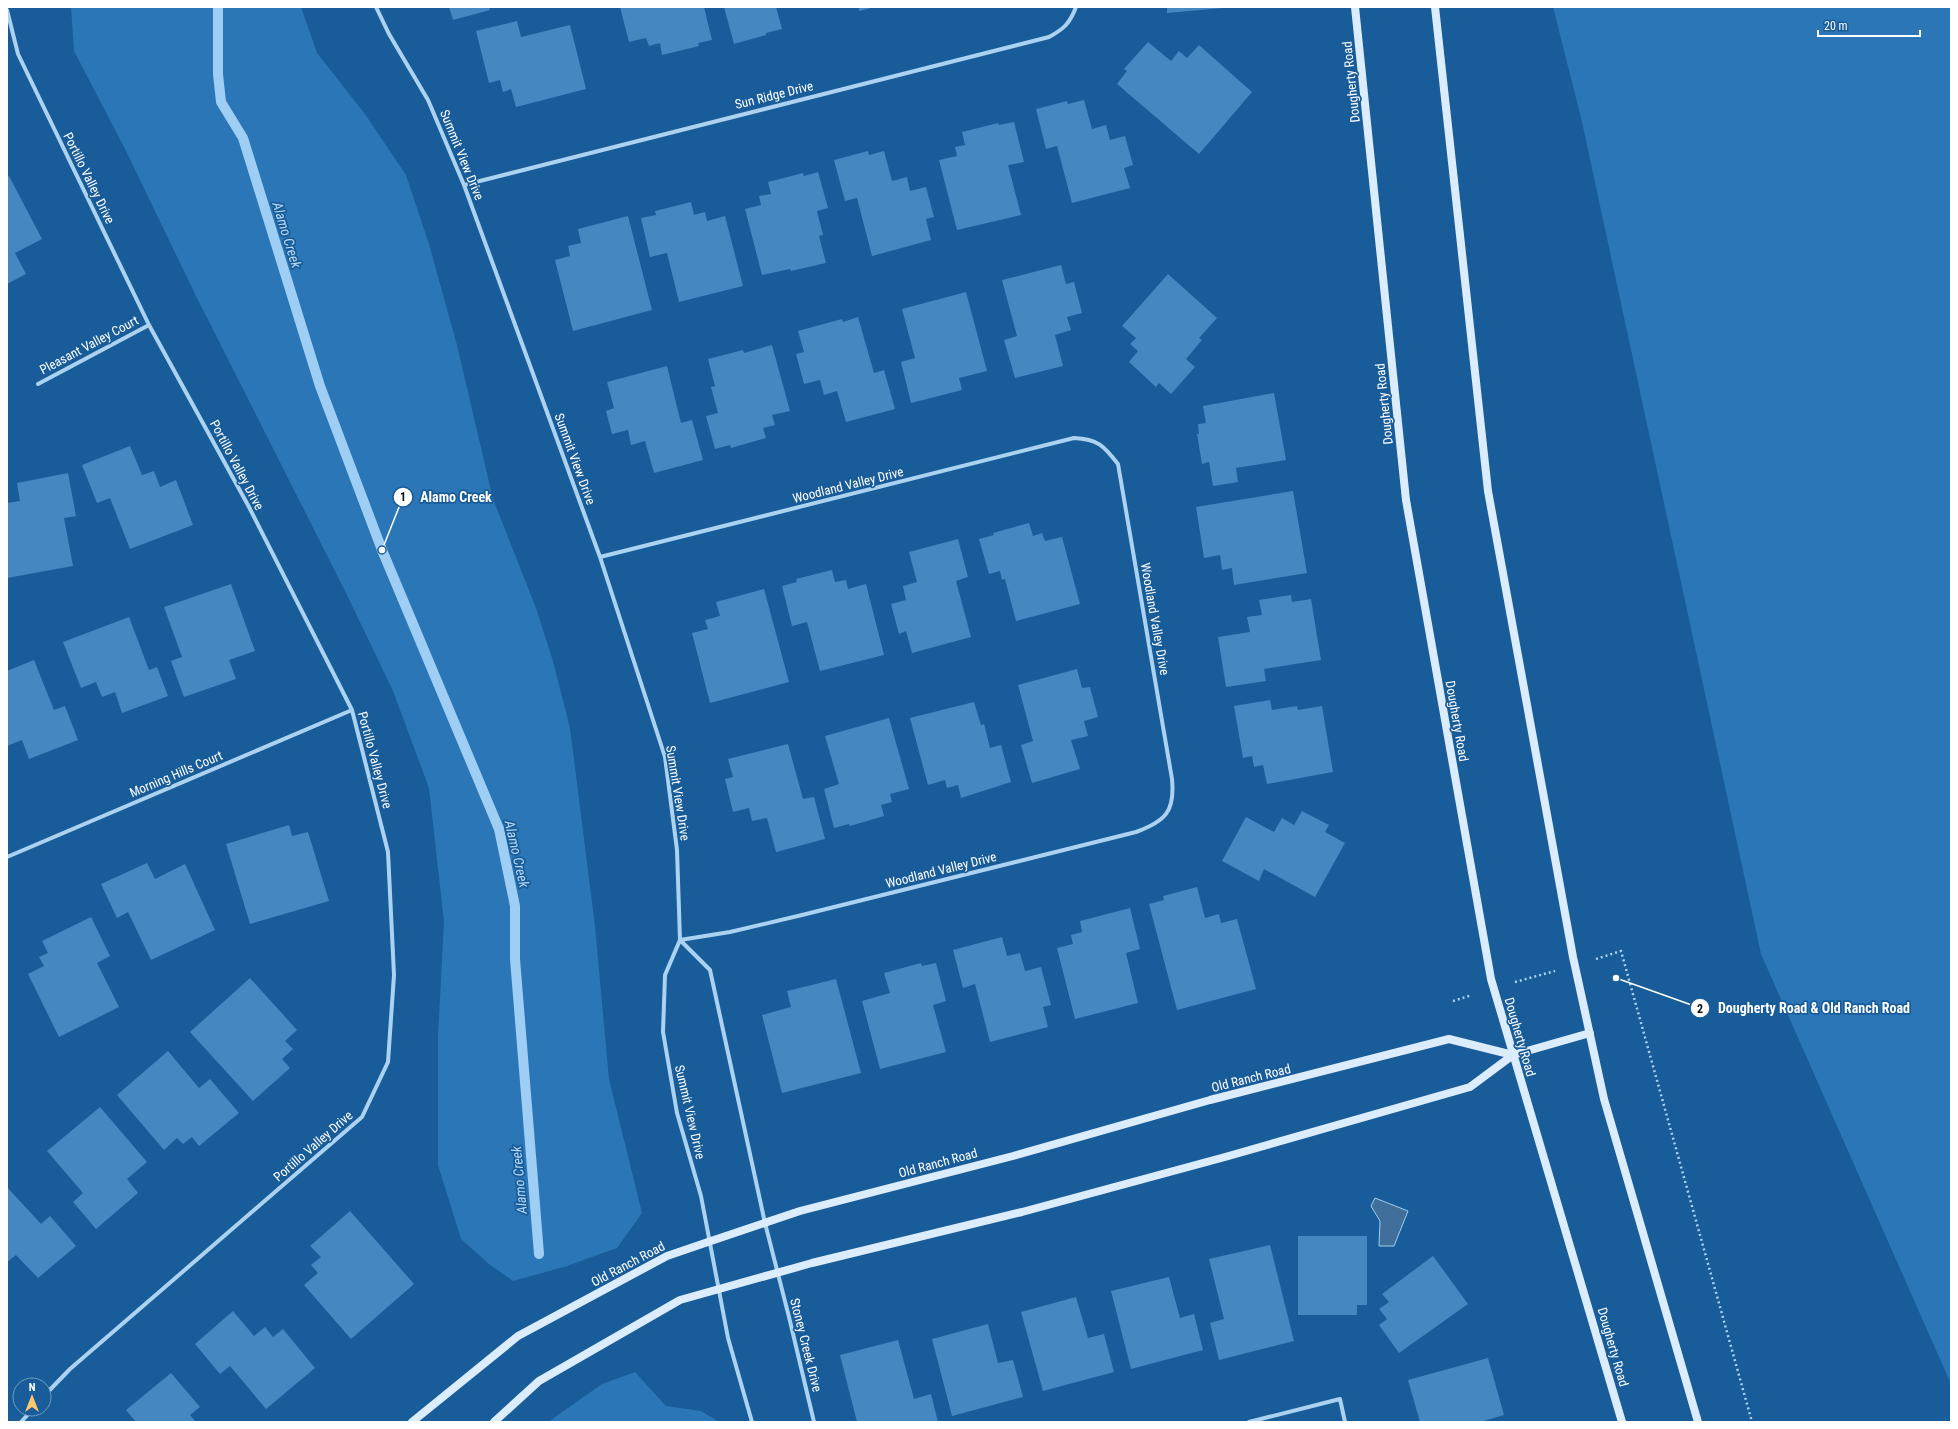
<svg xmlns="http://www.w3.org/2000/svg" width="1958" height="1429" viewBox="0 0 1958 1429" font-family="'Roboto Condensed',sans-serif">
	<rect width="100%" height="100%" fill="#185c99"/>
	<path fill="#2b76b6" d="M71,7H301L317,53L365,114L406,175L429,244L457,345L493,499L536,608L553,661L570,728L595,926L609,1079L642,1213L617,1248L564,1267L513,1281L489,1264L461,1239L438,1165V1036L444,922L429,788L393,691L347,595L196,296L125,149L74,51Z
		M1553,7H1951V1384L1761,954L1582,122Z
		M635,1372L666,1406L701,1411L719,1422H548L602,1384Z"/>
	<path fill="#3f6f9a" stroke="#9fcef4" d="M1375,1198L1408,1211L1394,1246H1379L1380,1221L1371,1206Z"/>
	<g fill="none" stroke-linecap="round" stroke-linejoin="round">
		<path stroke="#9fcef4" stroke-width="10" d="M218,7V74L221,102L243,138L320,386L382,550L499,829L515,906V959L539,1254"/>
	</g>
	<path fill="#4587c1" d="M449,7H489L490,10L453,20Z
		M620,7H704L712,40L698,43L699,46L662,55L660,43L649,46L646,38L629,42Z
		M724,7H776L782,29L766,33V35L734,44Z
		M859,7H871V8L859,11Z
		M1167,7H1223V8L1167,13Z
		M517,21L521,37L570,25L586,89L516,107L511,89L503,92L500,80L489,83L476,31Z
		M1148,42L1171,61L1179,51L1187,58L1199,45L1252,92L1199,154L1117,84L1127,71L1124,69Z
		M1084,100L1092,129L1106,125L1110,140L1125,136L1133,165L1124,168L1130,188L1072,203L1057,146L1046,149L1036,109L1067,101L1068,104Z
		M1014,122L1024,162L1008,165L1021,215L957,230L939,160L957,156L955,147L965,145L962,132L998,123L999,125Z
		M868,151L869,155L884,151L892,181L907,177L910,191L926,187L934,217L926,219L931,240L872,256L857,198L845,201L834,160Z
		M818,172L828,208L817,211L823,235L819,236L826,263L791,271L790,269L762,275L745,209L761,205L759,196L771,194L768,182L803,173L804,176Z
		M9,176L42,239L15,253L26,274L7,284V177Z
		M691,202L694,215L705,212L707,221L725,216L743,286L679,302L667,253L650,257L641,218L656,215L655,211Z
		M628,216L652,310L573,331L555,260L570,256L568,246L581,243L578,229Z
		M1061,265L1066,284L1074,282L1082,313L1067,317L1071,330L1055,335L1063,366L1015,378L1004,340L1017,336L1002,280Z
		M1168,274L1217,318L1199,338L1202,340L1186,359L1195,367L1171,394L1159,383L1156,387L1129,362L1138,351L1130,344L1136,338L1122,326Z
		M966,292L987,371L959,378L962,390L911,403L901,362L915,358L902,309Z
		M858,317L874,373L884,370L895,409L846,422L837,391L824,395L820,380L804,384L796,354L804,352L798,331L842,319L843,322Z
		M772,345L790,411L772,415L775,425L763,428L766,438L731,448L730,445L715,449L706,416L718,413L711,387L715,386L708,359L743,350L744,353Z
		M667,366L681,423L692,420L703,460L654,473L645,441L631,445L628,430L612,434L606,411L614,408L607,382Z
		M1274,393L1286,460L1236,468L1238,482L1213,486L1209,462L1202,464L1197,434H1199L1198,424L1206,423L1203,406Z
		M130,446L142,475L154,471L160,487L176,480L193,525L130,549L110,498L97,503L82,465Z
		M68,473L76,516L64,518L73,566L7,578V503L20,501L17,483Z
		M1293,491L1307,573L1234,585L1232,568L1222,570L1220,555L1204,558L1196,507Z
		M1029,523L1033,536L1042,533L1045,541L1062,537L1080,604L1016,621L1005,579L1002,580L1000,571L989,574L979,539L994,535L993,533Z
		M958,539L968,577L956,581L971,637L912,653L906,631L899,634L891,604L906,600L903,586L917,582L909,552Z
		M832,570L835,582L846,580L848,589L866,584L884,655L820,671L807,622L792,626L782,586L797,582L796,579Z
		M231,584L255,651L229,660L236,679L184,697L171,661L182,657L164,607Z
		M764,589L789,682L710,703L692,633L708,629L705,620L720,616L716,602Z
		M1291,595L1292,602L1311,599L1321,660L1264,669L1266,681L1226,687L1218,637L1250,632L1247,617L1262,615L1259,600Z
		M129,617L149,670L157,667L168,696L122,713L115,692L102,697L96,682L81,688L63,642Z
		M34,660L54,710L65,706L78,740L29,759L22,740L7,746V671Z
		M1077,669L1082,688L1090,687L1098,717L1084,721L1088,736L1071,740L1080,769L1032,783L1021,745L1033,741L1018,685Z
		M1270,700L1272,710L1297,706L1298,710L1322,706L1333,772L1267,784L1263,765L1254,767L1252,756L1243,758L1234,706Z
		M974,702L981,725L984,724L990,748L1001,745L1011,782L961,798L958,785L947,788L945,780L928,785L910,718Z
		M889,718L909,789L890,794L892,802L881,805L884,816L850,826L849,824L834,828L824,789L839,784L825,736Z
		M788,744L803,799L814,797L825,839L776,852L767,818L752,821L749,808L733,812L725,779L733,777L728,759Z
		M1302,811L1329,825L1325,832L1345,843L1315,897L1264,869L1259,881L1222,861L1246,817L1274,832L1282,818L1294,825Z
		M289,825L292,836L308,832L329,901L250,924L226,844Z
		M147,863L155,879L185,864L215,930L151,960L128,912L117,918L101,884Z
		M1197,887L1205,918L1219,914L1221,923L1237,919L1256,989L1177,1010L1149,904L1164,900L1163,896Z
		M1130,908L1140,949L1126,953L1138,1003L1075,1019L1057,948L1073,944L1071,935L1082,932L1080,921Z
		M91,917L110,956L97,963L119,1007L59,1037L28,974L44,966L39,957L48,953L42,941Z
		M1002,937L1007,956L1020,953L1025,971L1041,967L1051,1005L1043,1007L1048,1027L990,1042L975,984L963,988L953,950Z
		M921,963L922,966L936,963L946,1001L933,1005L946,1052L880,1069L862,1001L890,993L884,973Z
		M250,978L297,1030L285,1041L293,1049L282,1059L290,1068L253,1101L190,1032Z
		M836,979L861,1073L782,1093L762,1015L791,1007L787,991Z
		M168,1051L199,1088L210,1079L239,1113L199,1146L192,1137L183,1144L177,1138L164,1150L117,1095Z
		M100,1107L147,1162L127,1179L138,1193L96,1229L73,1202L83,1193L47,1151Z
		M7,1187L41,1224L50,1216L76,1246L38,1278L16,1255L7,1262Z
		M350,1211L414,1284L351,1339L304,1285L318,1273L311,1265L321,1257L310,1246Z
		M1298,1236H1367V1305H1357V1315H1298Z
		M1270,1245L1294,1341L1219,1360L1210,1323L1224,1319L1209,1259Z
		M1433,1256L1468,1304L1399,1353L1379,1325L1387,1319L1379,1309L1389,1302L1382,1294Z
		M1169,1277L1180,1318L1194,1314L1203,1350L1131,1369L1111,1291Z
		M1076,1297L1088,1338L1104,1334L1114,1372L1043,1391L1021,1312Z
		M233,1311L254,1336L265,1327L273,1337L283,1329L315,1368L266,1409L230,1366L220,1374L195,1344Z
		M988,1324L998,1363L1013,1360L1023,1397L952,1416L932,1339Z
		M898,1340L914,1399L931,1394L938,1422H857L840,1355Z
		M1488,1358L1504,1415L1480,1422H1420L1408,1380Z
		M171,1373L200,1407L190,1415L196,1422H136L126,1410Z"/>
	<g fill="none" stroke-linecap="round" stroke-linejoin="round">
		<path stroke="#acd2f1" stroke-width="2.5" stroke-dasharray="2 3" stroke-linecap="butt" d="M1596,959L1621,951L1752,1422
			M1515,982L1555,971
			M1453,1001L1472,995"/>
		<path stroke="#acd2f1" stroke-width="4" d="M376,7L389,34L428,100L464,185L600,557L665,757L677,850L680,940L665,975L663,1032L677,1113L701,1196L728,1338L752,1422
			M7,10L18,54L149,325L249,507L352,710L388,852L394,975L388,1062L362,1117L70,1369L44,1396
			M464,185L1049,37C1064,29 1070,23 1076,7
			M38,384L149,325
			M600,557L1074,438C1098,439 1104,446 1118,464L1172,779C1175,811 1166,821 1136,832L802,915L730,932L680,940
			M7,857L352,710
			M680,940L710,970L765,1223L789,1317L814,1422
			M21,1422L33,1409
			M1249,1422L1340,1399L1345,1422"/>
		<path stroke="#dbecfc" stroke-width="8" d="M1355,7L1406,500L1491,979L1622,1422
			M1435,7L1488,491L1573,957L1604,1099L1698,1422
			M412,1422L518,1336L667,1256L708,1242L800,1211L1013,1156L1210,1100L1449,1039L1513,1055
			M494,1422L539,1381L680,1300L812,1263L1022,1212L1225,1157L1470,1087L1513,1055L1590,1033"/>
	</g>
	<g text-anchor="middle" dominant-baseline="central" stroke-width="3.5" stroke-linejoin="round" paint-order="stroke">
		<g font-size="13" fill="#fff" stroke="#185c99">
			<text transform="translate(1351 82) rotate(-96)">Dougherty Road</text>
			<text transform="translate(774 95) rotate(-14)">Sun Ridge Drive</text>
			<text transform="translate(462 155) rotate(68)">Summit View Drive</text>
			<text transform="translate(89 178) rotate(64)">Portillo Valley Drive</text>
			<text transform="translate(89 345) rotate(-28)">Pleasant Valley Court</text>
			<text transform="translate(1384 404) rotate(-96)">Dougherty Road</text>
			<text transform="translate(575 459) rotate(70)">Summit View Drive</text>
			<text transform="translate(237 465) rotate(62)">Portillo Valley Drive</text>
			<text transform="translate(848 485) rotate(-14)">Woodland Valley Drive</text>
			<text transform="translate(1155 619) rotate(80)">Woodland Valley Drive</text>
			<text transform="translate(1457 721) rotate(80)">Dougherty Road</text>
			<text transform="translate(375 760) rotate(75)">Portillo Valley Drive</text>
			<text transform="translate(176 774) rotate(-23)">Morning Hills Court</text>
			<text transform="translate(678 793) rotate(81)">Summit View Drive</text>
			<text transform="translate(941 870) rotate(-14)">Woodland Valley Drive</text>
			<text transform="translate(1520 1037) rotate(74)">Dougherty Road</text>
			<text transform="translate(1251 1078) rotate(-14)">Old Ranch Road</text>
			<text transform="translate(690 1112) rotate(77)">Summit View Drive</text>
			<text transform="translate(313 1146) rotate(-41)">Portillo Valley Drive</text>
			<text transform="translate(938 1163) rotate(-15)">Old Ranch Road</text>
			<text transform="translate(628 1264) rotate(-28)">Old Ranch Road</text>
			<text transform="translate(806 1345) rotate(76)">Stoney Creek Drive</text>
			<text transform="translate(1613 1347) rotate(74)">Dougherty Road</text>
		</g>
		<g font-size="14" font-style="italic" fill="#b9dbf8" stroke="#185c99">
			<text transform="translate(287 235) rotate(73)">Alamo Creek</text>
			<text transform="translate(517 854) rotate(77)">Alamo Creek</text>
			<text transform="translate(519 1180) rotate(-95)">Alamo Creek</text>
		</g>
	</g>
	<path fill="none" stroke="#fff" stroke-width="1.5" d="M382 550L403 497M1616 978L1700 1008"/>
	<g fill="#fff" stroke="#185c99" stroke-width="1.5">
		<circle cx="382" cy="550" r="4"/>
		<circle cx="1616" cy="978" r="4"/>
		<circle cx="403" cy="497" r="10"/>
		<circle cx="1700" cy="1008" r="10"/>
	</g>
	<g font-size="12" text-anchor="middle" font-weight="bold" fill="#111">
		<text x="403" y="501">1</text>
		<text x="1700" y="1013">2</text>
	</g>
	<g font-size="14" text-anchor="middle" font-weight="bold" fill="#fff" stroke="#185c99" stroke-width="3.5" stroke-linejoin="round" paint-order="stroke">
		<text x="456" y="502">Alamo Creek</text>
		<text x="1814" y="1013">Dougherty Road &amp; Old Ranch Road</text>
	</g>
	<rect width="1958" height="1429" fill="none" stroke="#ffffff" stroke-width="16"/>
	<g transform="translate(32 1397)"><circle r="19" fill="#185c99" stroke="#749dc2"/>
	<path d="M0-3L7 15L0 10L-7 15Z" fill="#ffc76d"/>
	<text y="-6" font-size="11" font-weight="bold" text-anchor="middle" fill="#ffffff">N</text>
	</g>
	<path d="M1818 30v6h102v-6" fill="none" stroke="#ffffff" stroke-width="2"/>
	<text x="1824" y="30" font-size="12" fill="#ffffff" stroke="#185c99" stroke-width="3" paint-order="stroke">20 m</text>
</svg>
